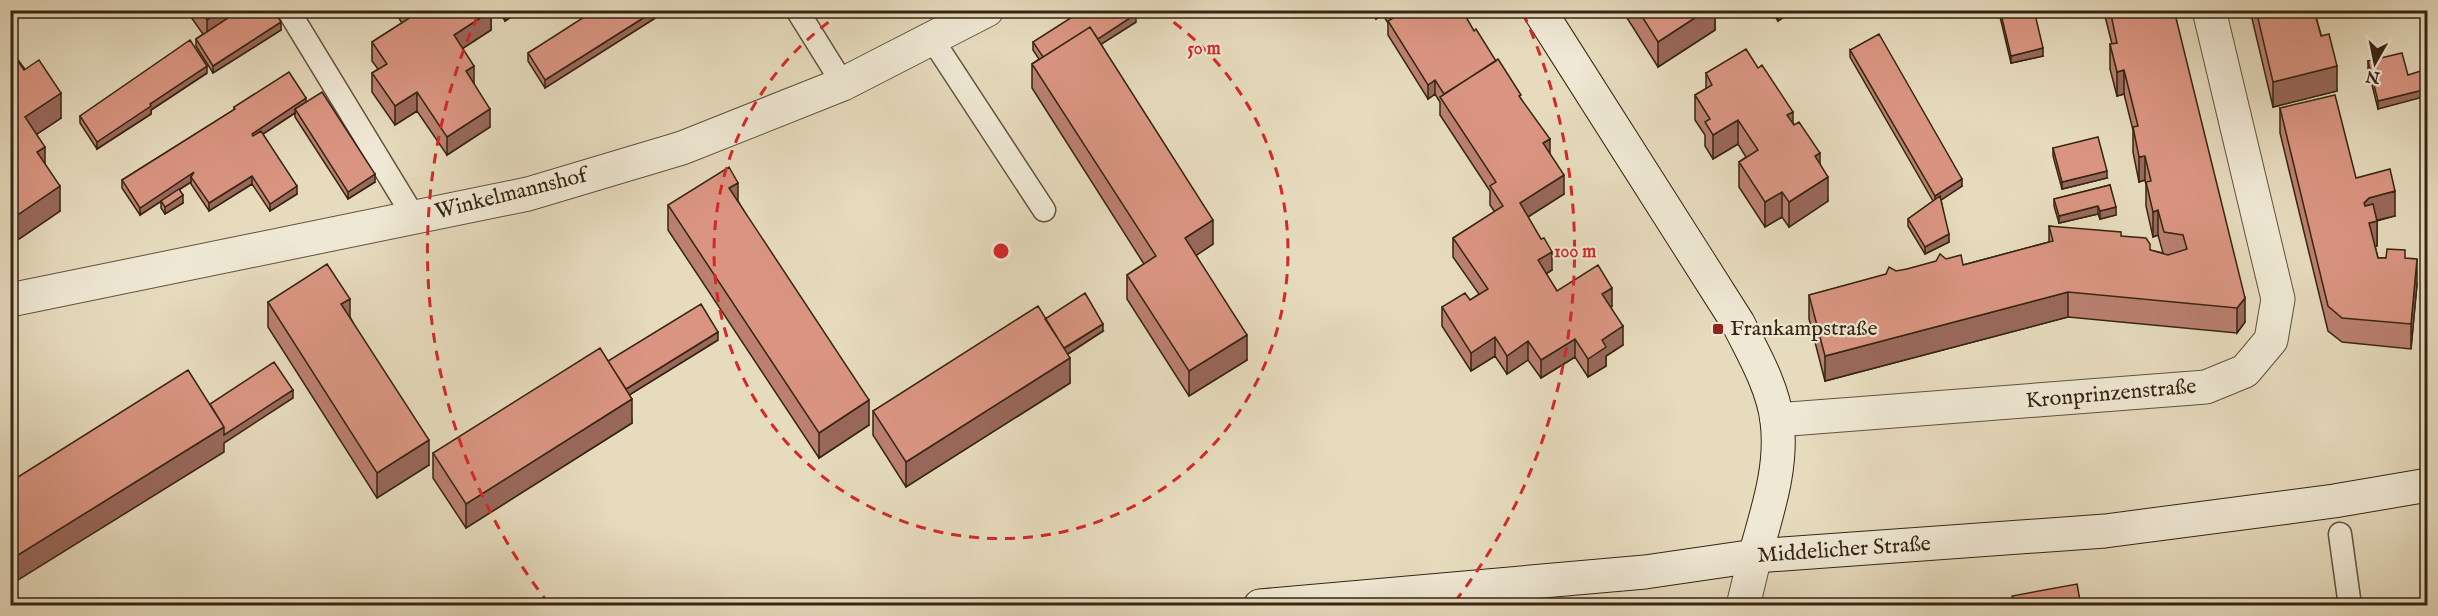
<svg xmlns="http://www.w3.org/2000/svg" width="2438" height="616" viewBox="0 0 2438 616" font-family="'IM FELL English',serif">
	<rect width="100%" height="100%" fill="#e6dbbd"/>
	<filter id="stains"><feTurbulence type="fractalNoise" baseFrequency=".00333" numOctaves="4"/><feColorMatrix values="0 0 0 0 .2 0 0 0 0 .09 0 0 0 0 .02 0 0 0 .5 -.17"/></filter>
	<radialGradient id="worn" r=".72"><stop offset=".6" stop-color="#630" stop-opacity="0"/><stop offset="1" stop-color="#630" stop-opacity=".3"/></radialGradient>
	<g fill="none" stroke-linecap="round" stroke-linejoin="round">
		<defs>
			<path id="lane" d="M288,10L414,217
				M797,10L843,84
				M932,39L1044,210
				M2340,534L2350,606"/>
			<path id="street" d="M10,300L528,194L682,148L843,84L987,10
				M1777,420L2206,387L2245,371L2271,340L2278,299L2209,10
				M1743,606L1755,556"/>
			<path id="secondary" d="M1539,10L1738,323C1753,353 1773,387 1777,421C1783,467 1767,512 1755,556
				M1260,606L1645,572L1755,556L2105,531L2334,501L2428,485"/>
		</defs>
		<use href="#lane" stroke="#62523d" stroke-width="25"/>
		<use href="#street" stroke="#62523d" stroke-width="35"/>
		<use href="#secondary" stroke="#362512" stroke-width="35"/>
		<use href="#lane" stroke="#efe8d4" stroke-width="22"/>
		<use href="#street" stroke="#efe8d4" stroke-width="33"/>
		<use href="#secondary" stroke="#efe8d4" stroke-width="33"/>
	</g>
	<path fill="#bb8070" stroke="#362512" stroke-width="1.5" d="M186,10H274L281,30L213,73L196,46V39L203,34Z
		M397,10H491V30L463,48L474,84L490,127L447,155L417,111L395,125L372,92V73L378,69L372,61V42L402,23L397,15Z
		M498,10H522L505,21Z
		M601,10H668L545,88L528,61V53Z
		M867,10H881L871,17Z
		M1371,10H1462L1474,31L1521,99L1550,154L1564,194L1528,217L1552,270L1546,274L1557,291L1612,306L1611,307L1623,345L1606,356V366L1588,377L1575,357L1541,378L1528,360L1507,374L1495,356L1471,371L1442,326V307L1470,300L1479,294L1453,257V238L1495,212L1490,205V191L1440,115V102L1435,94L1428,99L1388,35V23L1383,15L1376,19Z
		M1622,10H1715V30L1658,67Z
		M1770,10H1794L1778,21Z
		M2000,10L2043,56L2011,63L2000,17Z
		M2096,10H2174L2245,322L2237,333L2068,317L1825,381L1809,319V295L1946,259L1963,265L2049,242V226L2121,236L2150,250L2163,253L2158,235L2153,237L2146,206V185L2145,180L2139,182L2133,152V130L2124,94L2117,96L2110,69V44H2112L2104,12L2096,14Z
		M2250,10H2314L2337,91L2273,107Z
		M1136,22L1101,44L1213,244L1196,255L1247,360L1189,396L1127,299V275L1144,264L1032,88V64L1039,59L1033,50V42Z
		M10,49L61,118L37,134L45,164L60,211L16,241L10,232Z
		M1850,50L1962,186L1941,200L1949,242L1925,254L1908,226V219L1933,201L1850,57Z
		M2368,61L2408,75L2378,109L2368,69Z
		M207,73L151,110V114L97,149L80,123V116Z
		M1706,73L1793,123L1820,164L1828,201L1789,227L1782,217L1765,227L1739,187V162L1746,157L1738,144L1713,159L1705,146V135L1695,120V95L1706,89Z
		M306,102L375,182L348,199L295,117V113L263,134L297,194L270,211L252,184L209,211L191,184V182L179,190L183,203L165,214L161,208V201L140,215L122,188V180L234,110V107Z
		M2280,108L2356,178L2395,216L2377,221V246H2375L2378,258H2405L2417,284L2411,349L2342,342L2328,331L2280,133Z
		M2053,148L2107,178L2062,189L2053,156Z
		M2110,185L2116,215L2100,219L2098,214L2059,223L2054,206V199Z
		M738,201L869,425L819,458L668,230V205Z
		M2427,262V350H2422V325Z
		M268,302L350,317L429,465L377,498L268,327Z
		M1045,319L1103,331L1068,354L1070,383L906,487L873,435V411Z
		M718,340L629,395L632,423L466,528L433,478V453Z"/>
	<path fill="#99685b" stroke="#362512" stroke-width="1.5" d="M222,10H251L207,39V20Z
		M510,10H522L505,21V13Z
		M656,10H668L545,88V80Z
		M871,10H881L871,17Z
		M1376,10H1383V15L1376,19Z
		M1707,10H1715V30L1658,67V42Z
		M1783,10H1794L1778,21V14Z
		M2096,10H2104V12L2096,14Z
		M491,11V30L454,54V35Z
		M1136,14V22L1050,77V69Z
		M281,22V30L213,73V66Z
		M2043,48V56L2011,63V56Z
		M207,66V73L151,110V114L97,149V142L150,104Z
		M474,66V85L466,71Z
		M2337,66V91L2273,107V82Z
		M2124,70V94L2117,96V72Z
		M1435,80V94L1428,99V85Z
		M2427,89V96L2378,109V101Z
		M417,92V111L395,125V106Z
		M61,93V118L25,142V117Z
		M306,98V106L295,109V113L252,141V134Z
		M490,109V127L447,155V137Z
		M1793,112V136L1787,115Z
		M1738,120V144L1713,159V135Z
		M1550,139V158L1543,143Z
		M45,147V171L37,152Z
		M1820,153V177L1815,156Z
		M2145,156V180L2139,182V157Z
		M2107,171V178L2062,189V182Z
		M194,172L191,177V182L140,215V208Z
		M375,174V182L348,199V192Z
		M1564,175V194L1520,222V203Z
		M252,176V184L209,211V203Z
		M1828,177V201L1789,227V202Z
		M1962,179V186L1935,204V196Z
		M738,183V207L729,188Z
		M60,186V211L16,241V216Z
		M297,186V194L270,211V204Z
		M2395,191V216L2369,222L2364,203L2369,198Z
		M1782,192V217L1765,227V202Z
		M183,195V203L165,214V207Z
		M2098,206V214L2059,223V216Z
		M2116,207V215L2100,219V211Z
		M2158,210V235L2153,237V212Z
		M1213,220V244L1185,263V238Z
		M2377,221V246L2369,248V223Z
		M1949,234V242L1925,254V247Z
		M1552,252V270L1538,279V260Z
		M2417,259V284L2411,349V324Z
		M1612,288V306L1602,313V294Z
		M2068,292V317L1825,381V356Z
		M2245,298V322L2237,333V308Z
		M350,299V324L341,304Z
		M1103,324V331L1057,361V353Z
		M1623,326V345L1606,356V366L1588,377V359L1602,340Z
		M718,332V340L618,402V394Z
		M1247,335V360L1189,396V371Z
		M1495,337V356L1471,371V353Z
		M1575,339V357L1541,378V360Z
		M1528,341V360L1507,374V356Z
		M1070,358V383L906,487V462Z
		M293,390V398L224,443V452L10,585V560L224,427Z
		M632,399V423L466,528V504Z
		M869,400V425L819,458V433Z
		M429,440V465L377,498V473Z"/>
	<path fill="#da9582" stroke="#362512" stroke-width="1.5" d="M200,10H222L207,20Z
		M240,10H274L281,22L213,66L196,39Z
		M407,10L491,11L454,35L474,66L466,71L490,109L447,137L417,92L395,106L372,73L387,64L372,42L411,17Z
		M595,10H596L598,13L601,10H656L545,80L528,53Z
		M1083,10H1134L1136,14L1098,39L1090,27L1043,57L1033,42Z
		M1389,10H1462L1474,31L1476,29L1496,61L1444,94L1435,80L1428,85L1388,21L1393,18Z
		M1638,10H1707L1658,42Z
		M1775,10H1783L1778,14Z
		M2000,10H2034L2043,48L2011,56Z
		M2110,10H2174L2245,298L2237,308L2068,292L1825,356L1809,295L1886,274L1889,267L1896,271L1907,269L1936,261L1940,254L1946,259L1961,255L1963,265L2053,241L2049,226L2121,232V236L2146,238L2150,244V250L2168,255L2187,249L2183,235L2164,232L2158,210L2153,212L2146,182L2151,181L2145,156L2139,157L2133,127L2138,126L2124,70L2117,72L2110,44L2117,43Z
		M2256,10H2314L2321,36L2329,34L2337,66L2273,82Z
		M1090,27L1213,220L1185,238L1247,335L1189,371L1127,275L1156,256L1032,64Z
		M1879,34L1962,179L1935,196L1850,50Z
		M190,40L207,66L150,104L151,106L97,142L80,116Z
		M10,49L24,70L39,60L61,93L25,117L45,147L37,152L60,186L16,216L10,207Z
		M1746,49L1758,68L1762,65L1793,112L1787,115L1794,125L1799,122L1820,153L1815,156L1828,177L1789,202L1782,192L1765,202L1739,162L1758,150L1738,120L1713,135L1705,122L1710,119L1695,95L1712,85L1706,73Z
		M2402,53L2408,75L2427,69V89L2378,101L2368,61Z
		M1498,59L1521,95L1519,96L1550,139L1543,143L1564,175L1520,203L1541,239L1544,238L1552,252L1538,260L1557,291L1598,265L1612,288L1602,294L1623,326L1602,340L1606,347L1588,359L1575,339L1541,360L1528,341L1507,356L1495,337L1471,353L1442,307L1465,293L1470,300L1488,289L1453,238L1503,206L1490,186L1496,182L1440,97Z
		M289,72L306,98L252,134L253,136L261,131L297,186L270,204L252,176L209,203L191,177L194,172L140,208L122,180L235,109L234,107Z
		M322,92L375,174L348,192L295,109Z
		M2335,95L2356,178L2390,169L2395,191L2369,198L2364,203L2365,206L2373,204L2377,221L2369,223L2378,258H2386L2387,249L2405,250V258L2417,259L2411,324L2342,318L2328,306L2280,108Z
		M2098,137L2107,171L2062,182L2053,148Z
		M729,167L738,183L729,188L869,400L819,433L668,205Z
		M2110,185L2116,207L2100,211L2098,206L2059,216L2054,199Z
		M179,189L183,195L165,207L161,201Z
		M1940,196L1949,234L1925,247L1908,219Z
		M2427,262V326L2422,325Z
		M327,264L350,299L341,304L429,440L377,473L268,302Z
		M1085,293L1103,324L1064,348L1045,319Z
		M701,304L718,332L626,389L608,361Z
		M1038,306L1070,358L906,462L873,411Z
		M600,348L632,399L466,504L433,453Z
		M274,362L293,390L224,435V427L210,404Z
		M188,370L224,427L10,560V482Z
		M2077,584L2081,606H2014L2012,596Z"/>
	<g fill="none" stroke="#d62828" stroke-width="3" stroke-dasharray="10 8">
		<path d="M1159 12A287 287 0 1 1 843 12"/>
		<path d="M549 604A574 574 0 0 1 479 13M1523 13A574 574 0 0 1 1453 604"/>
	</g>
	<rect fill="#8f2418" stroke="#efe8d4" stroke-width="2" x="1712" y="323" width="12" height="12" rx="3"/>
	<g text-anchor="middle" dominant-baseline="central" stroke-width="4.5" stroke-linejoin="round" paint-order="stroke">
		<g font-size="22" fill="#362512" stroke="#efe8d4">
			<text transform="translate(511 194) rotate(-14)">Winkelmannshof</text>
			<text transform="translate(2111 394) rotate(-5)">Kronprinzenstraße</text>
			<text transform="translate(1844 550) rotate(-4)">Middelicher Straße</text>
		</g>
		<g font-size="22" fill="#362512" stroke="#efe8d4" text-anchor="start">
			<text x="1730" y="329">Frankampstraße</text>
		</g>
	</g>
	<circle cx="1001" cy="251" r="9" fill="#d62828" stroke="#efe8d4" stroke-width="3"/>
	<g font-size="18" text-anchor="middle" font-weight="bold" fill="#d62828" stroke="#efe8d4" stroke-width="4.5" stroke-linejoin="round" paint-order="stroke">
		<text x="1204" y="54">50 m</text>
		<text x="1575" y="257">100 m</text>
	</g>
	<rect width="2438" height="616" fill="none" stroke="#e6dbbd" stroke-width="36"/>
	<rect x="12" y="12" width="2414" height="592" fill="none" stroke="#362512" stroke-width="3"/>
	<rect x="18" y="18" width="2402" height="580" fill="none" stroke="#362512" stroke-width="1.5"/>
	<g transform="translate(2375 63) rotate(189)" stroke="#efe8d4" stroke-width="4.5" paint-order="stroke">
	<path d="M0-4.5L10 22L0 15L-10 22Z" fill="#362512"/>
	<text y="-9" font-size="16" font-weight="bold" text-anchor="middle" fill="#362512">N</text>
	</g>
	<rect width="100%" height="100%" filter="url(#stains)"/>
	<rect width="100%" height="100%" fill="url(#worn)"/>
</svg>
